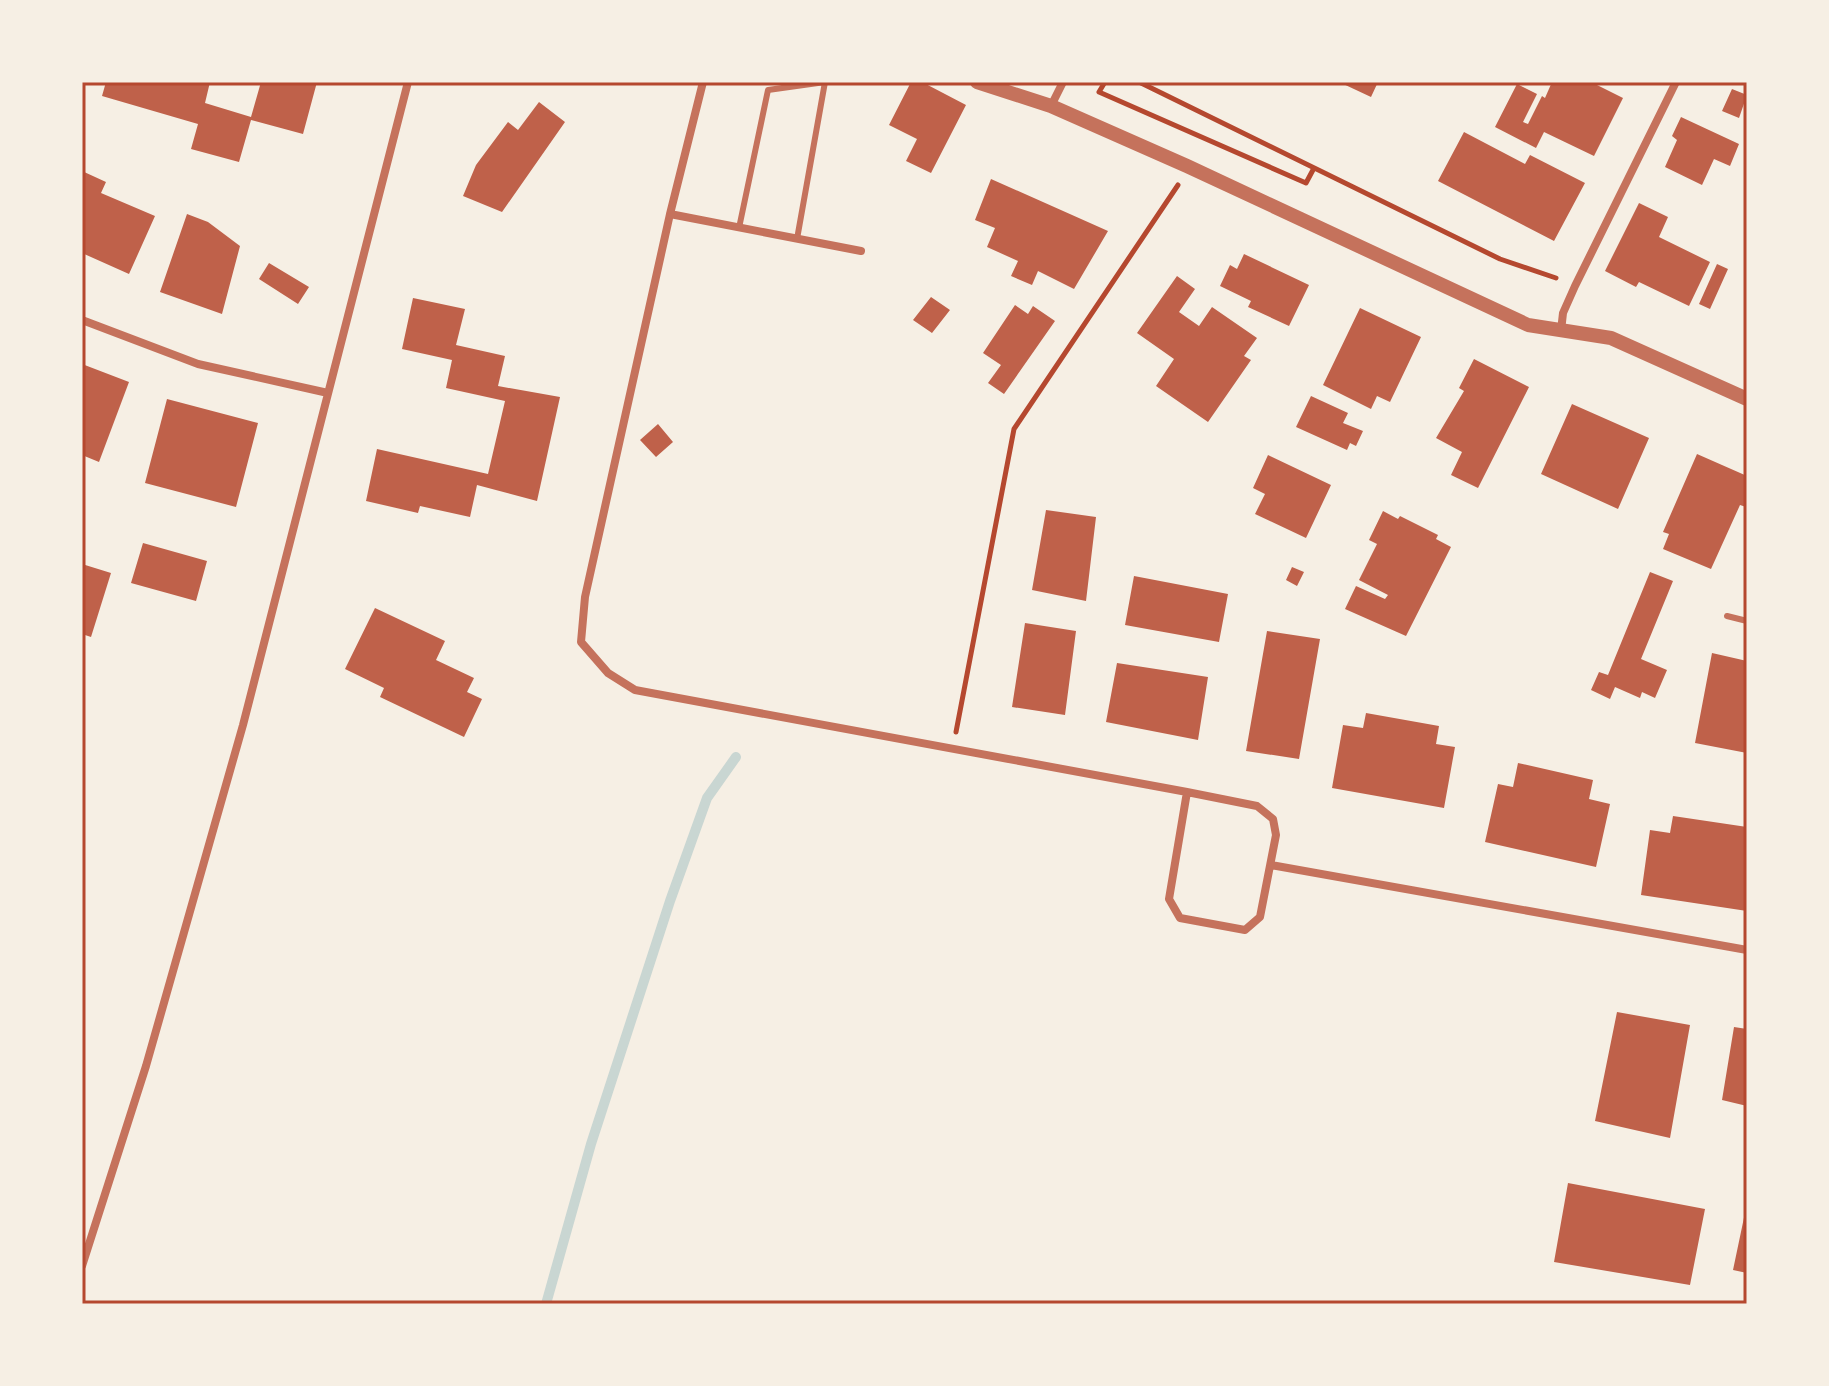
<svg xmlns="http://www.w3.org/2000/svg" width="1829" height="1386" viewBox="0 0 1829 1386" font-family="'Crimson Pro',serif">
	<rect width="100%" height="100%" fill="#f6efe4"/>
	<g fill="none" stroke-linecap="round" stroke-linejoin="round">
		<path stroke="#c9d6d2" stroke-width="10" d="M546,1304L591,1144L670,901L707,798L736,757"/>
	</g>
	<path fill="#bf614a" d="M106,82H210L205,103L251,117L261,82H317L303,134L251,120L239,162L191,149L198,124L102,96Z
		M911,82H922L966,105L931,173L906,161L917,139L889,125Z
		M1339,82H1378L1371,97Z
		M1552,82H1591L1623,98L1594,156L1544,132L1536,148L1495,127L1517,84L1537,94L1523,122L1528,124L1542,96L1545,98Z
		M1732,89L1747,95L1739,118L1722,111Z
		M539,102L565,122L502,212L463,196L476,165L508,122L518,130Z
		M1681,117L1739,144L1730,166L1714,159L1702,185L1665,167L1677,140L1672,136Z
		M1464,132L1525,164L1530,155L1585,183L1554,241L1438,181Z
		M82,171L106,182L101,193L155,216L129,274L82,253Z
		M991,179L1108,231L1074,289L1038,271L1032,285L1011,276L1018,261L987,247L995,228L975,220Z
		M1639,203L1668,217L1659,237L1710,262L1689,306L1639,282L1636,287L1605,271Z
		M187,214L208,222L240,246L222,314L160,292Z
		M1244,254L1309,285L1289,326L1248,307L1251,301L1220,286L1230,265L1237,269Z
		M269,263L309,287L298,304L259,279Z
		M1717,264L1728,269L1710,309L1699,304Z
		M1177,276L1195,289L1179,312L1199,326L1212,307L1257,338L1244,356L1251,360L1208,422L1156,386L1174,359L1137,333Z
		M931,297L950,310L932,333L913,320Z
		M413,298L465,309L456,345L505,356L498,386L560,397L537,501L477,485L470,517L420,506L418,513L366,501L377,449L488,474L505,401L446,388L452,360L402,349Z
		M1015,305L1028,314L1033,306L1055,321L1004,394L988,383L1001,365L983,353Z
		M1360,308L1421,337L1390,402L1377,396L1371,409L1323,385Z
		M1474,359L1529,387L1478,488L1451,475L1462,452L1436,438L1464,391L1459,388Z
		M82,364L129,382L99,462L82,455Z
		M1311,396L1348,413L1343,423L1363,431L1356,446L1350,443L1347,450L1296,427Z
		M167,399L258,423L236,507L145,483Z
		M1572,404L1649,438L1618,509L1541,474Z
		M658,424L673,442L656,457L640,440Z
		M1697,454L1747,476V504L1746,507L1740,505L1711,569L1663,549L1669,534L1663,532Z
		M1268,455L1331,485L1306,538L1255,514L1265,494L1253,488Z
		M1046,510L1096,517L1086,601L1032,590Z
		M1383,511L1398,519L1400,516L1438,535L1436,539L1451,547L1406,636L1345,609L1356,586L1385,599L1388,595L1359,580L1377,544L1369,540Z
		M143,543L207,561L196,601L131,583Z
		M82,564L111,573L91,637L82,634Z
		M1292,567L1304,572L1297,586L1286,580Z
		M1650,572L1673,581L1641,659L1667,670L1655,698L1642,692L1640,698L1615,687L1610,699L1591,690L1599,672L1608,675Z
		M1134,576L1228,594L1219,642L1125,625Z
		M375,608L445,641L436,660L474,678L467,692L482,699L464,737L380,697L384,688L345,669Z
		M1025,623L1076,631L1065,715L1012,707Z
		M1267,631L1320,639L1299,759L1246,751Z
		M1712,653L1747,661V753L1695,743Z
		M1117,663L1208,677L1198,740L1106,722Z
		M1366,713L1439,726L1436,744L1455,747L1444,808L1332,788L1343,725L1363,728Z
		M1518,763L1593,780L1589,799L1610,804L1596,867L1485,842L1498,784L1513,787Z
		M1673,816L1747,827V911L1641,895L1650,830L1670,833Z
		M1617,1012L1690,1025L1670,1138L1595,1121Z
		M1734,1027L1747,1029V1106L1722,1100Z
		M1568,1183L1705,1209L1690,1285L1554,1262Z
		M1746,1208H1747V1273L1733,1270Z"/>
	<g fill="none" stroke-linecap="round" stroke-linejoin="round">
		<path stroke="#b5482f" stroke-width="5" d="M1105,82L1099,92L1306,183L1314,168
			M1139,82L1500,259L1556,278
			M956,732L1014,429L1178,185"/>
		<path stroke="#c5725c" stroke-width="6" d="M739,228L768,90L825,82L797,239
			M1727,616L1747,621"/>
		<path stroke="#c5725c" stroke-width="8" d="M703,82L670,214L585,597L581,642L608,673L635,690L1187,792L1257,806L1273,819L1276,835L1260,917L1245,930L1180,918L1169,899L1187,792
			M1051,106L1063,82
			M670,214L861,251
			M82,320L198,364L328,393
			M1561,331L1563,313L1575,286L1676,82
			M1271,865L1747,950
			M82,1266L146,1066L243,725L408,82"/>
		<path stroke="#c5725c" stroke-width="14" d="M977,82L1051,106L1187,166L1528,325L1611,338L1747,399"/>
	</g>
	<rect width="1829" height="1386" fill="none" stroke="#f6efe4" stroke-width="168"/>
	<rect x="84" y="84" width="1661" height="1218" fill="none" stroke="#b5482f" stroke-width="3"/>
</svg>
